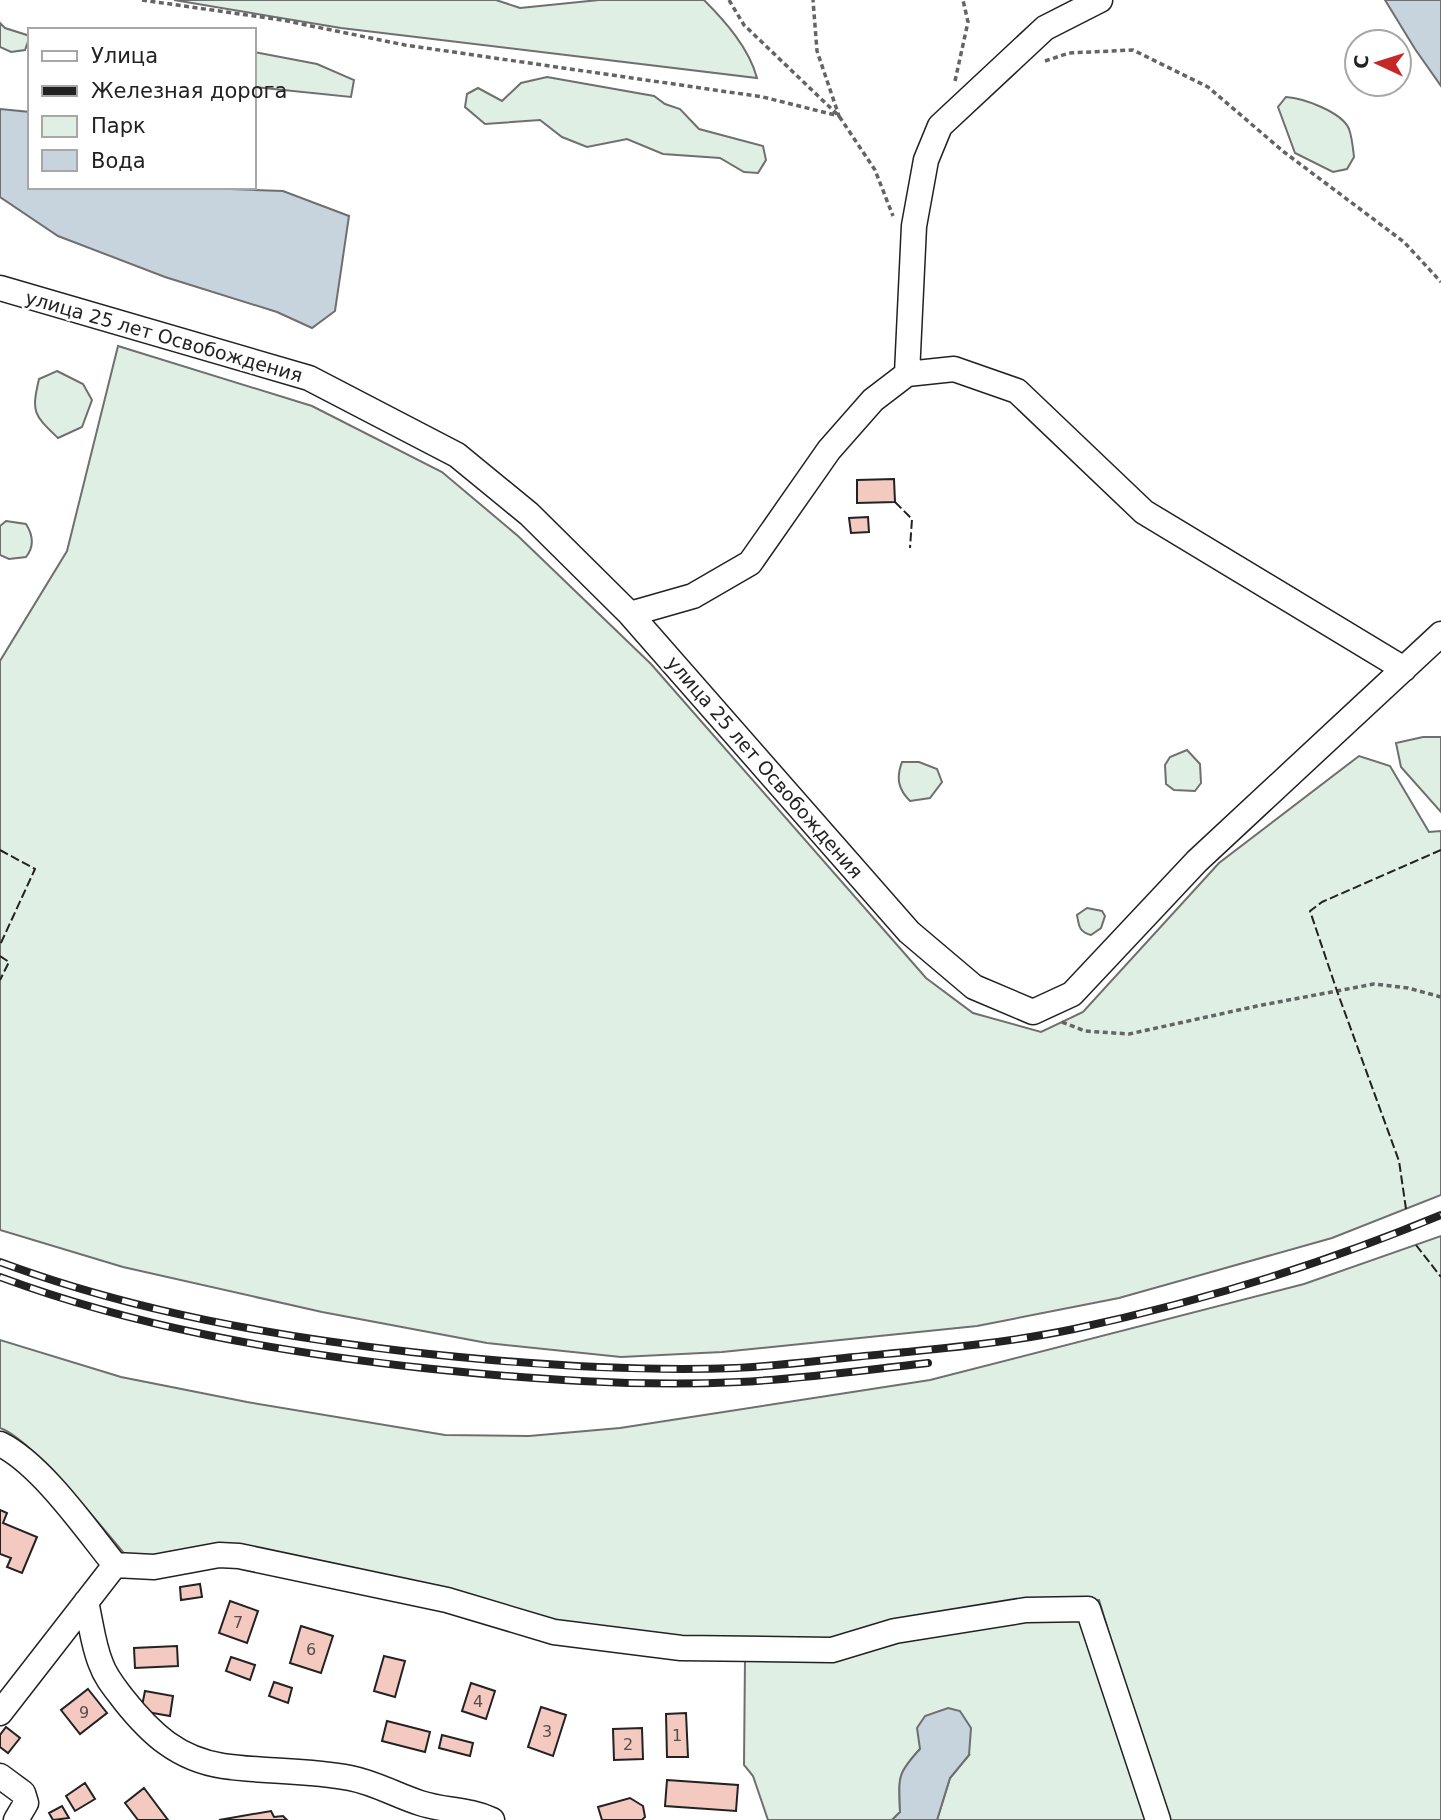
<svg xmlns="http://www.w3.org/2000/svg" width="1441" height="1820" viewBox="0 0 1441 1820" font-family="'DejaVu Sans',sans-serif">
	<rect width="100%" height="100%" fill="#fff"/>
	<path fill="#e0efe3" stroke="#6f6f6f" stroke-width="2" d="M174,0H496L520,8L599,0H704C725,21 749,48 757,78L341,28Z
		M0,23L5,28L30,36L25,50L11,52L0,47Z
		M254,52L317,64L354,80L351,97L254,87Z
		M547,77L654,96L665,104L680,109L699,129L763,146L766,160L758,173L744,172L720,158L663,154L627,139L587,147L562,137L540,120L485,124L465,107L467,94L478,88L502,101L521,83Z
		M1286,97C1303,98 1342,112 1349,129C1352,137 1353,148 1354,157L1347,169L1333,172L1295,153L1278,107Z
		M118,346L312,406L442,472L518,536L651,664L926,978L973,1013L1041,1032L1083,1012L1219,863L1359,756L1390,766L1429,832L1441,831V1195L1332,1238L1119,1298L977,1326L722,1352L621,1357L487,1343L322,1312L123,1267L0,1230V661L67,551Z
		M57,371L83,384L92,400L82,427L58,438C34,415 31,413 39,379Z
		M6,521L26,524C33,535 34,547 26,557L9,559L0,555V526Z
		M1423,737H1441V812L1401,767L1396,743Z
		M1187,750L1200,764L1201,783L1195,791L1174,790L1166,784L1165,765L1170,757Z
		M902,762H919L937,769L942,782L930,798L910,801C898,789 896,778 902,762Z
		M1087,908L1102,911L1105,916L1101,928L1091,935C1079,932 1079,926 1077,915Z
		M1441,1236V1820H1165L1099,1600L1025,1604L831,1645L691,1643L554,1623L285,1555L128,1558C104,1530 31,1438 0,1428V1340L121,1377L247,1402L445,1435L529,1436L620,1428L930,1380L1304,1284Z
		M1083,1615L1151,1820H937L950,1778L969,1755L920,1749C897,1774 899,1778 900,1812L892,1820H768L753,1776L744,1765L745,1657L897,1636Z"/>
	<path fill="#c7d3dd" stroke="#6f6f6f" stroke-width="2" d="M1385,0H1441V86L1415,49Z
		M0,109L30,112V187H179L283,191L349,216L335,311L312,328L277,312L165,277L58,236L0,197Z
		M948,1708L960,1711L971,1728L969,1755L950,1778L937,1820H892L900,1812C899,1777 896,1775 920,1749L917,1728L925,1716Z"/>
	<path fill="#f3c9c0" stroke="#222" stroke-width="2" d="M894,479L895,502L857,503V480Z
		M868,517L869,532L851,533L849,518Z
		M0,1510L7,1513L3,1523L37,1537L22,1573L7,1567L11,1558L0,1554Z
		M200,1584L202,1597L181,1600L180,1587Z
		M230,1601L258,1611L247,1643L219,1633Z
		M301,1626L333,1636L321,1673L290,1663Z
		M177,1646L178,1666L135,1668L134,1648Z
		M384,1656L405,1661L395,1697L374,1691Z
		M231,1657L255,1665L250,1680L226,1671Z
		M274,1682L292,1688L288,1703L269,1696Z
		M471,1683L495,1691L486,1719L462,1711Z
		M88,1689L107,1713L80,1734L61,1710Z
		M145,1691L173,1696L170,1716L141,1711Z
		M541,1707L566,1715L553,1756L528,1747Z
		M686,1713L688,1757H667L666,1714Z
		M387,1721L430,1732L425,1752L382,1741Z
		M6,1727L20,1738L8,1753L0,1747V1735Z
		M642,1728L643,1759L614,1760L613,1729Z
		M442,1735L473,1743L470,1756L439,1748Z
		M667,1780L738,1785L736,1811L665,1806Z
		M85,1783L95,1799L75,1811L66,1796Z
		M144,1788L168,1820H138L125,1803Z
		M630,1798L643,1806L645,1817L642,1820H602L598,1807Z
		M62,1806L69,1818L53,1820L49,1813Z
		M271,1811L274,1817L283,1816L287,1820H219Z"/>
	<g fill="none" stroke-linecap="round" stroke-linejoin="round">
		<defs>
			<path id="minor" d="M0,288L309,378L457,455L529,514L630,614L909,932L974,987L1033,1012L1072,994L1197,861L1441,634
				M907,374L914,226L926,160L940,126L1045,28L1100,0
				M630,614L693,596L750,563L829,450L873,400L907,374L954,369L1017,391L1144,512L1404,669
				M0,1444C41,1464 86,1529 115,1565L154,1567L219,1555L239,1556L447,1600L554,1632L681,1648L832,1650L895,1631L1026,1610L1088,1609L1158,1820
				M86,1602C91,1623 93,1645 101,1664C106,1678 115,1688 124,1700C151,1734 178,1759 223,1766C265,1772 308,1770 350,1778C376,1783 395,1795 420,1803C444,1811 469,1809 492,1820
				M0,1713L115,1565
				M0,1776L23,1793L26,1803L16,1820"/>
		</defs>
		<use href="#minor" stroke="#222" stroke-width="27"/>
		<path stroke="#646464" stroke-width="3.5" stroke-dasharray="5 3.5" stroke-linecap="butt" d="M142,0L282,20L405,45L763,97L839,116L817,51L813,0
			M729,0L744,25L839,116L875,170L893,216
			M1045,61L1069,53L1133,50L1208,87L1284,152L1404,242L1441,282
			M955,81L968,22L963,0
			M1062,1022L1085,1031L1129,1034L1257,1006L1374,984L1408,988L1441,997"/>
		<use href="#minor" stroke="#fff" stroke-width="24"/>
		<defs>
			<path id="rail" d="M0,1262C132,1311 272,1336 411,1352C519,1364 627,1372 736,1368C775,1366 815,1361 854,1357C927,1350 1002,1344 1074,1329C1199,1302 1323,1264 1441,1215
				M0,1277C135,1327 280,1352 423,1368C527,1379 634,1387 739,1382C802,1379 865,1370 928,1363"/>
		</defs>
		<use href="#rail" stroke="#222" stroke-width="8"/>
		<use href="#rail" stroke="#fff" stroke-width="5" stroke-dasharray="16" stroke-linecap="butt"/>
		<path stroke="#222" stroke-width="2" stroke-dasharray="9 3.5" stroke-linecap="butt" d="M895,502L912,519L910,548
			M0,850L35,869L0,945
			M0,956L9,962L0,980
			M1406,1209L1399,1161L1337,991L1310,911L1322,902L1441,850
			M1416,1245L1441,1277"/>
	</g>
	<g text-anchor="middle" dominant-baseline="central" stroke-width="5" stroke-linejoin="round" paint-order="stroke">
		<g font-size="16" fill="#564c4a">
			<text x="238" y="1622">7</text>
			<text x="311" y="1649">6</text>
			<text x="478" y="1701">4</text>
			<text x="84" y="1712">9</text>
			<text x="547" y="1731">3</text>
			<text x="677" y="1735">1</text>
			<text x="628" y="1744">2</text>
		</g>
		<g font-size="19" fill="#222" stroke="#fff">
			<text transform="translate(164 336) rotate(16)">улица 25 лет Освобождения</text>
			<text transform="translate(765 767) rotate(49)">улица 25 лет Освобождения</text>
		</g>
	</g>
	<rect x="28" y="28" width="228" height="161" fill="#ffffff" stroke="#a7a7a7" stroke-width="2"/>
	<rect x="42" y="51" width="35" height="10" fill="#ffffff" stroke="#a7a7a7" stroke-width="2"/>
	<text x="91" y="63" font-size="21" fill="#222222">Улица</text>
	<rect x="42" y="86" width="35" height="10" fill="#222222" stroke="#a7a7a7" stroke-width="2"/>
	<text x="91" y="98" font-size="21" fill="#222222">Железная дорога</text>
	<rect x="42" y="116" width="35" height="21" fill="#e0efe3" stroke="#a7a7a7" stroke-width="2"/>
	<text x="91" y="133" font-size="21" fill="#222222">Парк</text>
	<rect x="42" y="150" width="35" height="21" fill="#c7d3dd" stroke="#a7a7a7" stroke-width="2"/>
	<text x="91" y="168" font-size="21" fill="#222222">Вода</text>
	<g transform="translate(1378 63) rotate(274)"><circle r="33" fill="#ffffff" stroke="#a7a7a7" stroke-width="2"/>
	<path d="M0-5L12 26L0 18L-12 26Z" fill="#c62828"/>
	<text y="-10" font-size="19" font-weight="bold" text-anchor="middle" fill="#222222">С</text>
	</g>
</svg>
